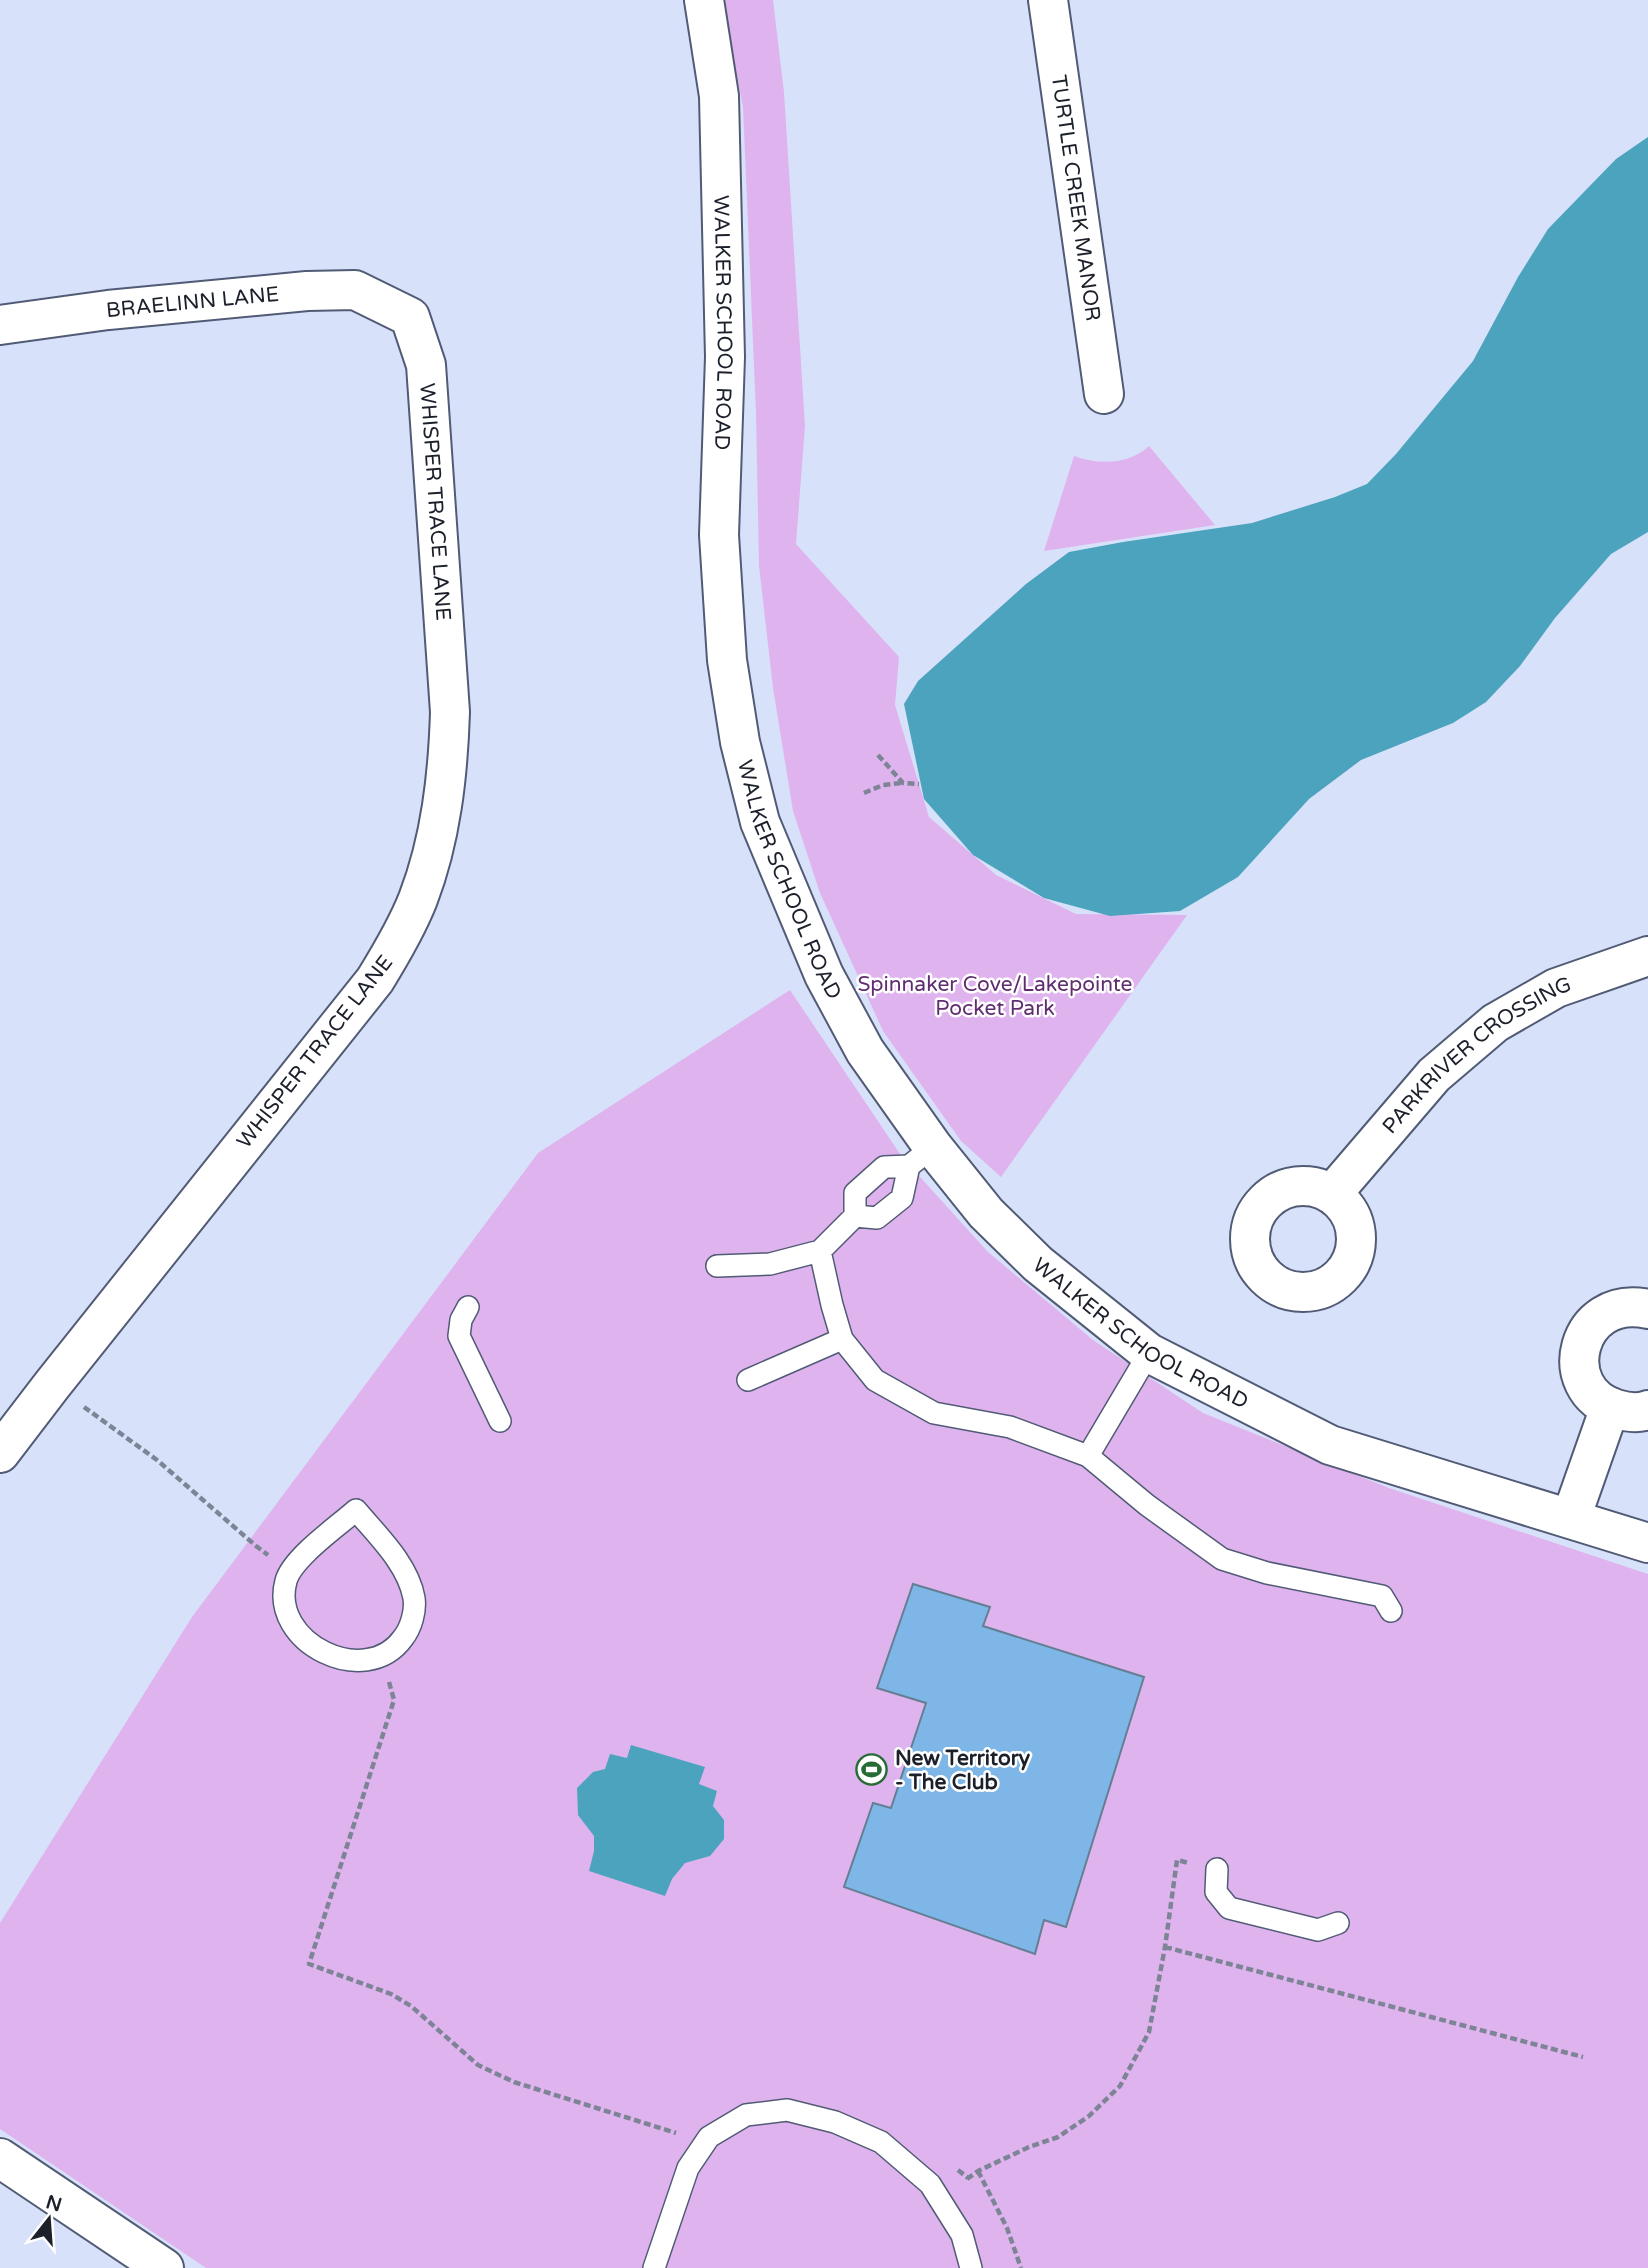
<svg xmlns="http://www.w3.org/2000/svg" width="1648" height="2268" viewBox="0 0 1648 2268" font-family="'Varela Round',sans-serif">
	<rect width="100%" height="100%" fill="#d8e1fa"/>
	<path fill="#dfb4ee" d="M722,0H773L784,92L805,426L796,544L899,657L895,705L929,817L996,875L1076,914L1187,915L1001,1177L961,1141L883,1031L820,893L793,811L773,688L759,566L756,413L743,107Z
		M1149,446L1215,525L1044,551L1074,456C1099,465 1128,465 1149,446Z
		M790,990L902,1157L988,1252L1093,1340L1203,1413L1389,1488L1648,1574V2268H206L0,2129V1923L192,1617L538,1153Z"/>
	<path fill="#4ca3be" d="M1648,137V532L1611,554L1555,618L1520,666L1486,702L1453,723L1361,760L1309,799L1238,877L1180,911L1110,916L1044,898L973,855L924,799L904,704L918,681L1026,584L1069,552L1123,542L1252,523L1335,497L1367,484L1396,454L1473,361L1518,277L1548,229L1616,159Z
		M631,1745L705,1767L699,1784L717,1791L713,1806L724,1820V1839L710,1856L685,1863L672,1879L665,1896L589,1871L594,1851V1836L578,1815L577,1788L593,1772L605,1769L610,1754L627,1758Z"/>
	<path fill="#7eb7e7" stroke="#657e93" stroke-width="2" d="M913,1584L990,1607L983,1626L1144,1677L1066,1927L1044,1920L1035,1954L844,1887L873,1803L891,1808L926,1703L877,1688Z"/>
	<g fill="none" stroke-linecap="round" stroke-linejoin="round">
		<defs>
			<path id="lane" d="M933,1147L909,1166L884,1167L855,1193V1216L820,1251L832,1305L842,1339L875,1380L934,1413L1010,1427L1088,1456
				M855,1216L877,1218L902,1198L909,1166
				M717,1266L770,1264L820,1251
				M468,1307L461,1320L459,1336L500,1421
				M1149,1353L1088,1456L1147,1505L1222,1559L1267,1573L1382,1596L1391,1611
				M748,1380L842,1339
				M356,1510C377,1535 408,1564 414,1598C416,1611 411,1628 403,1638C366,1690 269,1643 286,1581C292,1558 337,1527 356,1510Z
				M1217,1869L1216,1892L1229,1908L1318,1930L1338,1923
				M654,2268L688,2168L709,2137L746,2115L787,2110L835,2122L881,2142L930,2184L962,2235L971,2268"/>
			<g id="street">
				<path id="s1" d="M1048,0L1104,394"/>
				<path id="s2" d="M0,325L108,310L307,291L355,290L410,317L426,365L450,712C448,775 441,839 418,899C407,927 391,954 375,980L52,1385L0,1453"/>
				<circle cx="1303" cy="1239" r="53"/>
				<path id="s3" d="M1332,1194L1434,1075L1495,1023L1556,988L1648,956"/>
				<path d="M1648,1309C1576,1293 1553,1390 1616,1409C1626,1412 1637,1414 1648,1410"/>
				<path d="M1571,1518L1610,1407"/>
			</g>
			<g id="secondary">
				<path id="s4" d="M704,0L719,96L725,357L719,535L727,660L740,742L760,822L824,975L865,1051L933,1147L986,1213L1038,1264L1149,1353L1330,1445L1648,1543"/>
				<path d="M0,2158L164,2268"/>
			</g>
		</defs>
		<use href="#lane" stroke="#515b75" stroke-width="24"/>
		<use href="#street" stroke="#515b75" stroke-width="42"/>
		<use href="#secondary" stroke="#515b75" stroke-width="42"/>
		<path stroke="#7d8496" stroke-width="4.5" stroke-dasharray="7 3.5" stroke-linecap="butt" d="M878,755L903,783L919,784
			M864,793L883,785L902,783
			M84,1407L157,1460L256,1546L268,1555
			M389,1682L394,1700L309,1964L391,1994L411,2006L478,2065L514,2082L676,2133
			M1165,1947L1583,2057
			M958,2170L968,2178
			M978,2171L1007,2228L1021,2268
			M967,2179L978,2171L1029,2147L1058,2137L1089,2116L1120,2086L1149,2032L1165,1947L1177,1860L1189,1863"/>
		<use href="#lane" stroke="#fff" stroke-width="21"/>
		<use href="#street" stroke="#fff" stroke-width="38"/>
		<use href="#secondary" stroke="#fff" stroke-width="38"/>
	</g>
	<defs>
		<symbol id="stadium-ring" viewBox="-11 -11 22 22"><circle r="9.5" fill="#fff" stroke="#276b36" stroke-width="1.5"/><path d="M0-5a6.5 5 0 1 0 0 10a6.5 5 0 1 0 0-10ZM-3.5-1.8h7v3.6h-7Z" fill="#276b36"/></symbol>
	</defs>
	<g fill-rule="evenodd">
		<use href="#stadium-ring" x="854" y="1752" width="35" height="35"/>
	</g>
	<g text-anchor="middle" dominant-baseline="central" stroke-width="5" stroke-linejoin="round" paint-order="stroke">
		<g font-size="21" fill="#1c202b" stroke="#fff">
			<text stroke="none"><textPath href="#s1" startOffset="200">TURTLE CREEK MANOR</textPath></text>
			<text stroke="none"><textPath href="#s2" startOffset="194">BRAELINN LANE</textPath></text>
			<text stroke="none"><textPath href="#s4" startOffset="324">WALKER SCHOOL ROAD</textPath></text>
			<text stroke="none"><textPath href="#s2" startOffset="606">WHISPER TRACE LANE</textPath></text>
			<text stroke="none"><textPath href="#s4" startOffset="891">WALKER SCHOOL ROAD</textPath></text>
			<text transform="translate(315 1052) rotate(-52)">WHISPER TRACE LANE</text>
			<text stroke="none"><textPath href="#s3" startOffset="203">PARKRIVER CROSSING</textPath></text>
			<text stroke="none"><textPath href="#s4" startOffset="1479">WALKER SCHOOL ROAD</textPath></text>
		</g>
		<g font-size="21" fill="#602d71" stroke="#fff">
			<text x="995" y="984">Spinnaker Cove/Lakepointe<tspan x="995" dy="24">Pocket Park</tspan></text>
		</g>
		<g font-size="21" font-weight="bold" fill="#1c202b" stroke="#fff" text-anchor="start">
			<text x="895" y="1758">New Territory<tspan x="895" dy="24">- The Club</tspan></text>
		</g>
	</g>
	<g transform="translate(49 2219) rotate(17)" stroke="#ffffff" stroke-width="5" paint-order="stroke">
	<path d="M0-5L12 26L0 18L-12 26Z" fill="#1c202b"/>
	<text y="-10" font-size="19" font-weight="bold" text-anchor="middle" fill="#1c202b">N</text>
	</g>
</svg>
